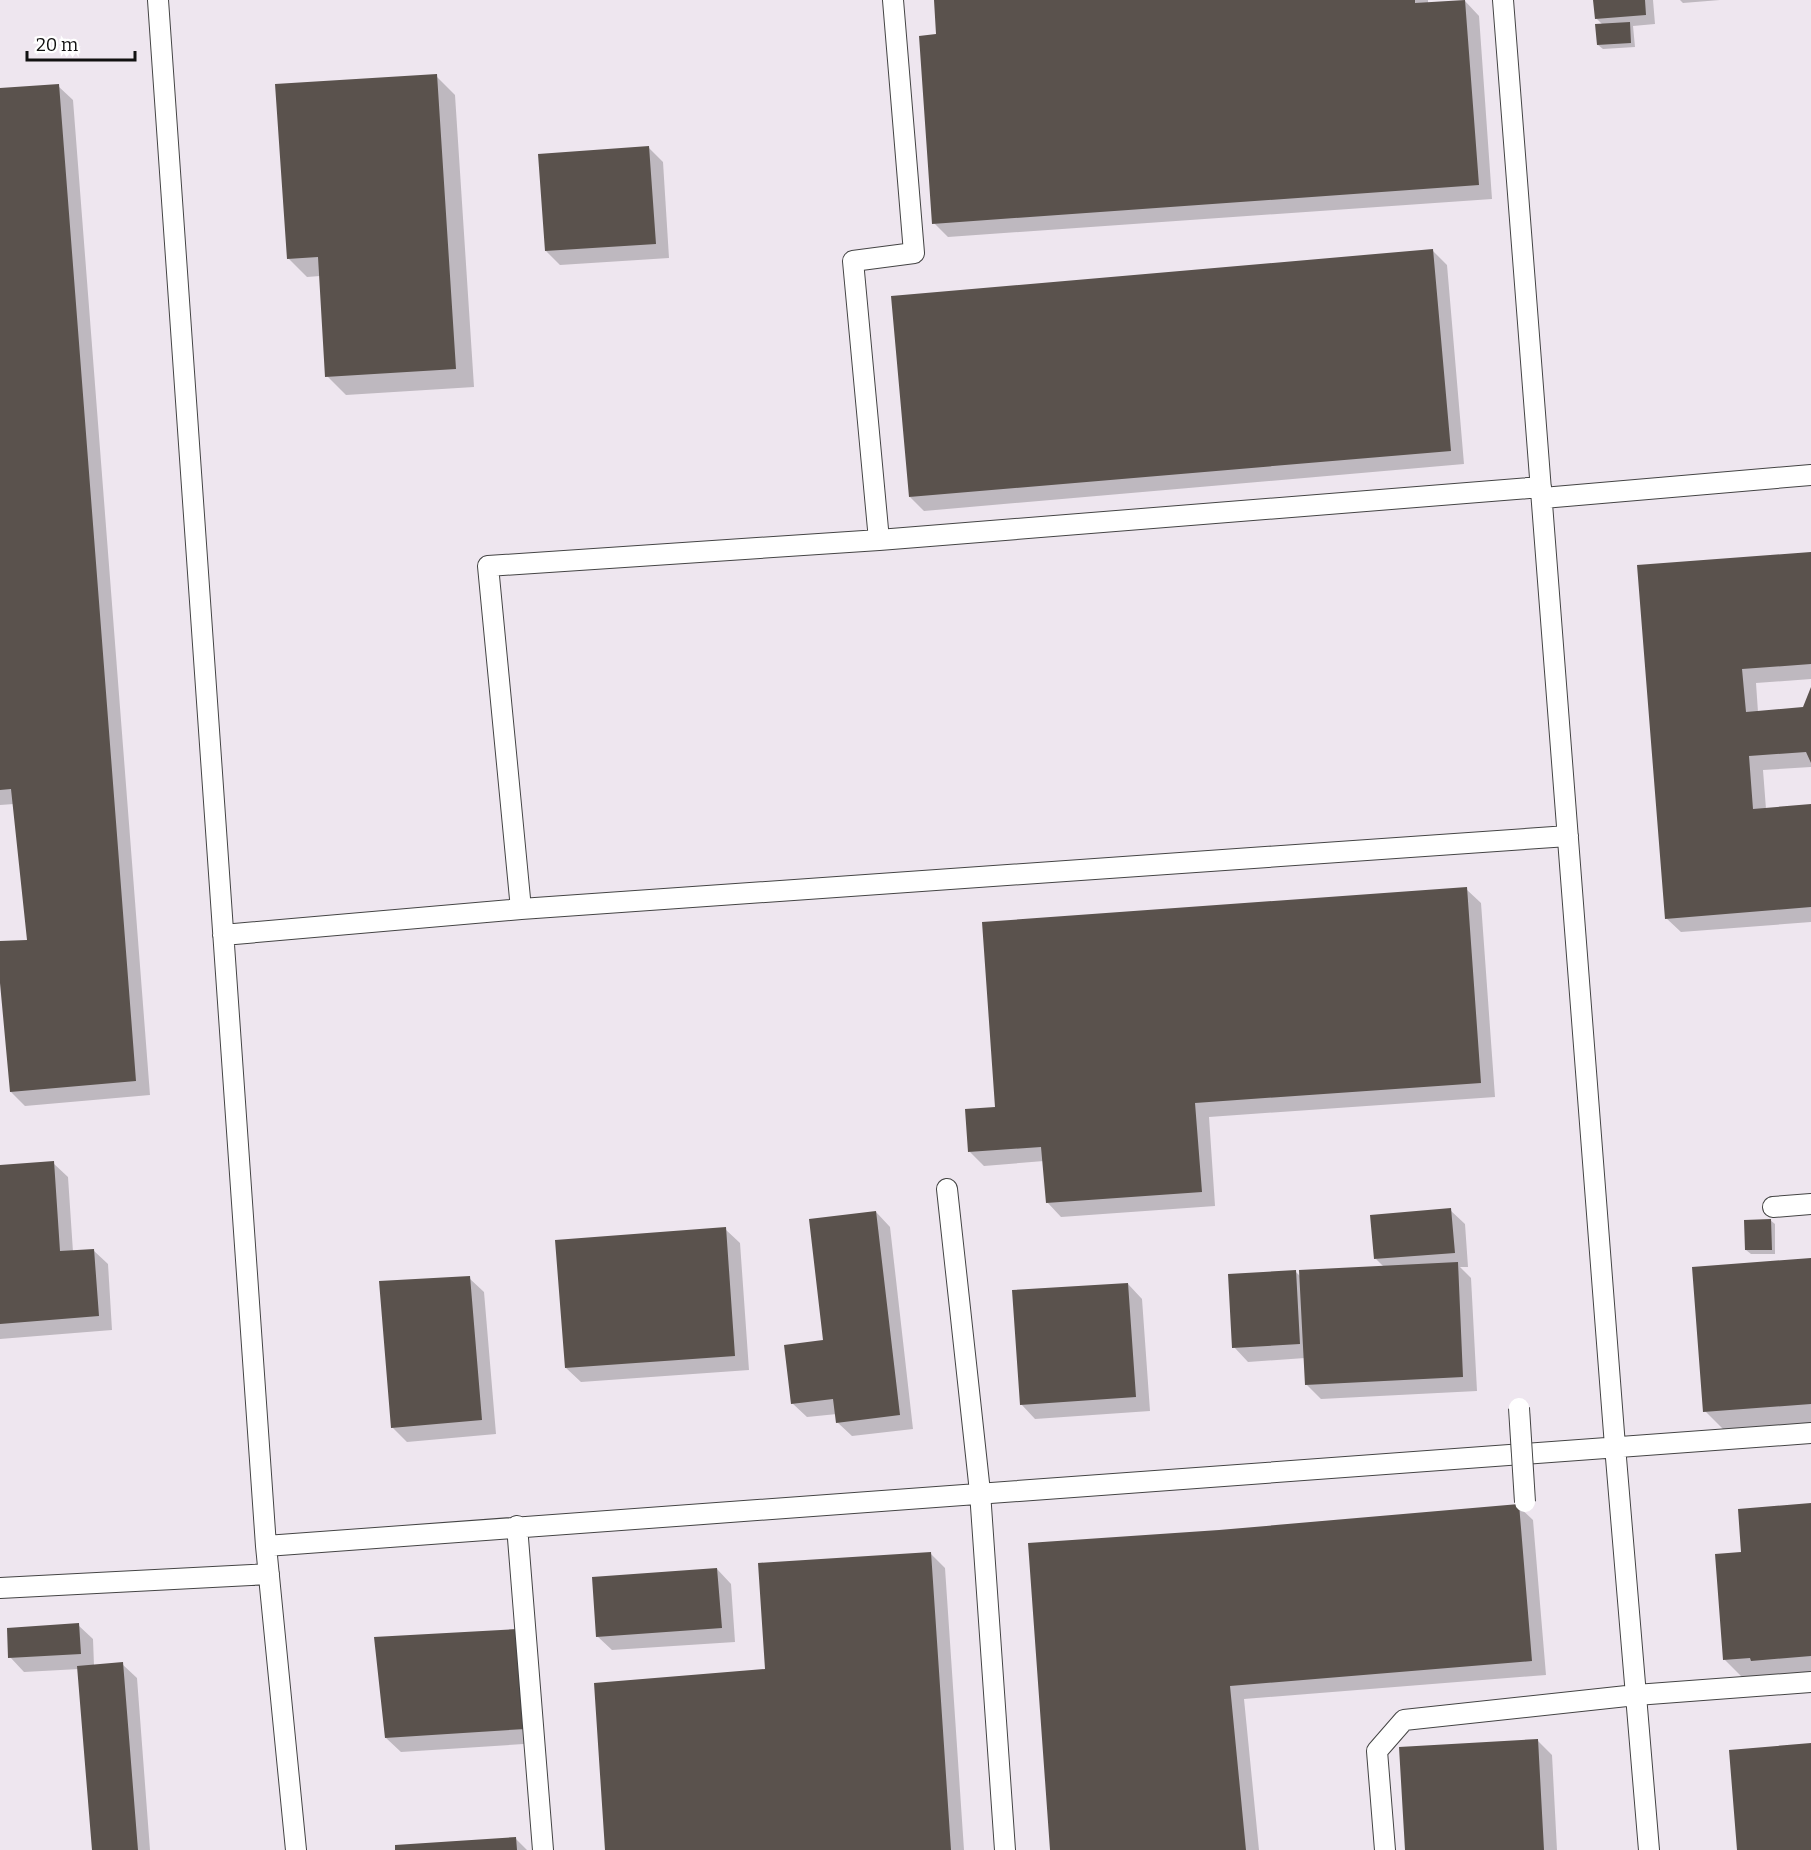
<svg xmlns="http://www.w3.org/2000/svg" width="1811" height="1850" viewBox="0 0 1811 1850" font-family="Bitter,serif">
	<rect width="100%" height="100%" fill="#fffdf5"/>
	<path fill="#eee6ef" d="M0,0H1811V1850H0Z"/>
	<path fill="#0003" d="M935,0H1428V4L1465,1L1479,16L1492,199L948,237L934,223L938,36Z
		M1595,0H1653L1655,24L1633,26L1635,47L1603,49L1598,45L1603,25L1596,18Z
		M1680,0H1720L1683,3Z
		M436,76L455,95L474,387L346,395L327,376L320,276L307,277L288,258Z
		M58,86L73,100L150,1095L25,1106L11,1092L0,966V942H29L14,804L0,805V90Z
		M649,148L663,162L669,258L560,265L546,251Z
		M1432,250L1447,265L1464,464L924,511L910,497Z
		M1811,553V679L1756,683L1758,712L1804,708L1811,690V767L1763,770L1766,809L1811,806V922L1681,932L1666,918L1638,567Z
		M1466,889L1481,903L1495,1097L1209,1117L1215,1206L1061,1217L1047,1202L1044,1161L984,1166L970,1152L997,1108Z
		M53,1163L68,1177L73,1252L93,1250L108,1264L112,1330L0,1339V1167Z
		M1450,1210L1465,1224L1468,1267H1460L1471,1278L1477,1391L1321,1399L1306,1384L1305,1358L1248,1362L1234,1347L1295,1271L1301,1277L1384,1267L1376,1259Z
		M876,1212L890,1227L913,1429L852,1436L837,1422V1414L807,1417L792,1403L824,1341Z
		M1770,1220L1775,1224V1254H1751L1746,1250Z
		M725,1229L740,1243L749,1370L581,1382L566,1368Z
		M1811,1259V1424L1724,1430L1705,1411Z
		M469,1278L484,1292L496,1434L407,1442L392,1427Z
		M1128,1284L1142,1299L1150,1411L1035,1419L1021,1404Z
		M1811,1504V1676L1744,1679L1725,1660L1743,1553Z
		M1518,1506L1533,1520L1546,1675L1244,1699L1259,1850H1052L1220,1531Z
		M931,1554L945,1568L964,1850H606L766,1671Z
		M717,1569L731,1584L735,1642L612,1650L597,1636Z
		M78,1625L93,1639L94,1666L122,1664L137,1678L150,1850H94L79,1669L24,1672L10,1657Z
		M517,1630L539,1743L401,1752L386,1738Z
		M1538,1741L1552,1755L1557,1850H1406Z
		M516,1839L527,1850H397Z"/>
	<path fill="#5a524d" d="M934,0H1415V3L1465,0L1479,185L932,224L919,36L936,34Z
		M1593,0H1645L1646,15L1595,19Z
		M1630,22L1631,43L1597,45L1595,24Z
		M437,74L456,369L325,377L318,257L287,259L275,84Z
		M59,84L136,1081L10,1092L0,983V941L27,940L11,789L0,790V88Z
		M649,146L656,244L545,251L538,154Z
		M1433,249L1451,451L909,497L891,296Z
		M1811,552V664L1742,669L1746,712L1803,707L1811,687V763L1806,752L1749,756L1753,809L1811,804V907L1665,919L1637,565Z
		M1467,887L1481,1083L1195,1103L1202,1192L1046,1203L1041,1147L968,1152L965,1109L995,1107L982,922Z
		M54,1161L60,1251L94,1249L99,1316L0,1324V1165Z
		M1451,1208L1455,1253L1374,1259L1370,1215Z
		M876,1211L900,1415L836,1423L833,1399L791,1404L784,1345L823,1340L809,1219Z
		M1771,1219L1772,1250H1745L1744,1220Z
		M726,1227L735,1356L565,1368L555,1240Z
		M1811,1258V1404L1703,1412L1692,1267Z
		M1458,1262L1463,1377L1305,1385L1299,1270Z
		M1296,1270L1300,1344L1232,1348L1228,1274Z
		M470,1276L482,1420L391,1428L379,1281Z
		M1128,1283L1136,1397L1020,1405L1012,1290Z
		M1811,1503V1656L1751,1661L1750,1658L1723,1660L1715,1554L1741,1552L1738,1509Z
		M1519,1504L1532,1661L1230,1686L1246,1850H1050L1028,1543L1219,1530Z
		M931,1552L951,1850H605L594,1683L765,1669L758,1563Z
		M717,1568L722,1628L596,1637L592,1577Z
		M79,1623L81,1654L8,1658L7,1628Z
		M517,1629L525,1729L385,1738L374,1637Z
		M123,1662L138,1850H92L77,1666Z
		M1538,1739L1544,1850H1405L1399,1747Z
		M1811,1743V1850H1737L1729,1750Z
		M516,1837L517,1850H395V1845Z"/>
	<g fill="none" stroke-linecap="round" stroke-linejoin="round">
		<defs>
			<path id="service" d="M158,0L266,1546L296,1850
				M893,0L914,253L853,261L879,540L1541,487
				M1503,0L1615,1446L1649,1850
				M1543,498L1811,475
				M521,909L1568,836
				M223,935L521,909L488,566L879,540
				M947,1189L980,1492L1005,1850
				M1773,1207L1811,1204
				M517,1526L543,1850
				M266,1546L1811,1433
				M0,1588L269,1574
				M1385,1850L1377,1751L1404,1720L1636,1695L1811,1682"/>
		</defs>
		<use href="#service" stroke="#444" stroke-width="22"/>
		<use href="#service" stroke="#fff" stroke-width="20"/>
		<defs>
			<path id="service-bridge" d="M1519,1408L1525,1502"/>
		</defs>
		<use href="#service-bridge" stroke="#444" stroke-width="22" stroke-linecap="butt"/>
		<use href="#service-bridge" stroke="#fff" stroke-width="20"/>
	</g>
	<path d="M27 51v9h108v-9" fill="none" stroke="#111111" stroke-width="3"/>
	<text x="36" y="51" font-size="18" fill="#111111" stroke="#ffffff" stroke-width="4.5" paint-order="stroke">20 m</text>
</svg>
